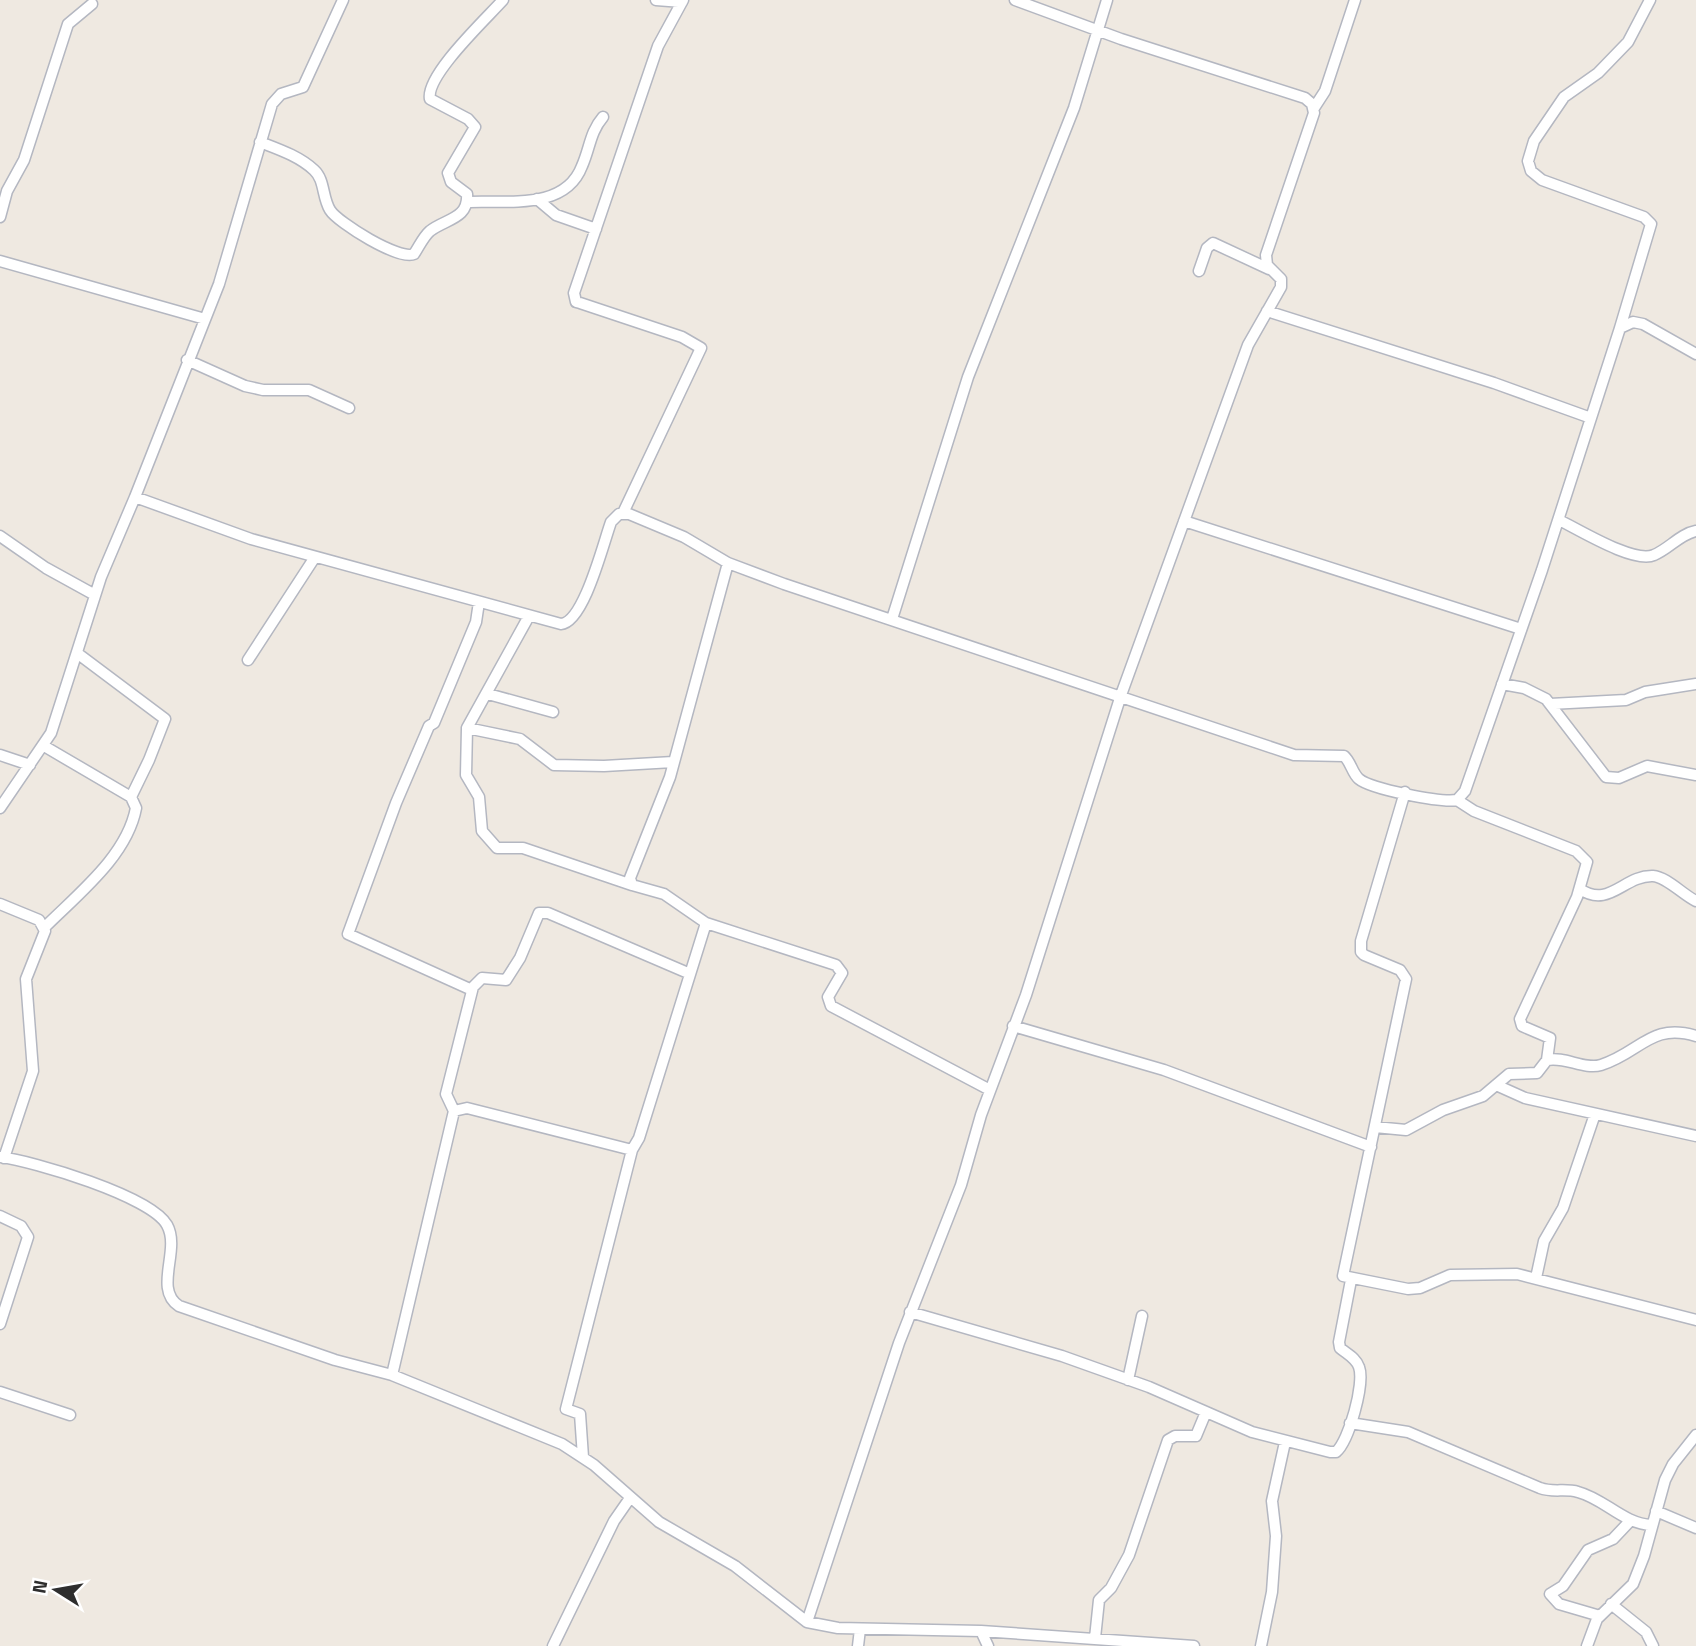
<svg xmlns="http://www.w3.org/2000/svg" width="1696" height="1646" viewBox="0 0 1696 1646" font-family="'Titillium Web',sans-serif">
	<rect width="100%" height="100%" fill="#efe9e1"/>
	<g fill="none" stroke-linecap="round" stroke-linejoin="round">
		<defs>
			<path id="minor" d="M656,0L682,2
				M1314,108L1325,91L1355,0
				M260,142C278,149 299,156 314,170C325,180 322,197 330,210C338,223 400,261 414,254C419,247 423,237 430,231C445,219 469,219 467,194L451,182L448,173L475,127L468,119L430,99C425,76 486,19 503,0
				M537,199L556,215L596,229
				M467,202C506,200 565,211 582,166C590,148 590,132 603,117
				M0,217L7,191L24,160L68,24L92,4
				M0,261L205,319
				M1199,271L1207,248L1213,243L1269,269
				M1267,311L1494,383L1591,418
				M1620,328L1651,224L1644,217L1542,180L1531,171L1528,161L1534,141L1564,97L1598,73L1628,42L1650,0
				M187,360L245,386L263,390H309L349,408
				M135,497L219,284L272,104L281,94L303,87L343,0
				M623,513L701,348L682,337L580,303L576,302L574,293L658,46L683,0
				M1559,520C1578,529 1634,564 1654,555C1669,549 1680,534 1696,531
				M1184,521L1521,629
				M0,536L46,568L95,595
				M529,616L467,728L466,775L479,797L482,831L497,848H523L632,885
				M892,619L968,377L1074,108L1107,0
				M77,653L165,719L149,760L131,797
				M248,660L315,557
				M1502,684L1524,688L1546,699L1606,777L1619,778L1647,766L1696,775
				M488,694L553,712
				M1550,704L1626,700L1645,692L1696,684
				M467,728L520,739L554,765L604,766L673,762
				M44,746L131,797L136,808C127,856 78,894 45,927
				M0,755L30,765
				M1405,792L1361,941V952L1364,955L1400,970L1406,979L1343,1276L1408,1289L1420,1288L1450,1275L1517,1274L1696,1320
				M1457,800L1474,811L1576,851L1587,862L1577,897L1520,1019L1522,1026L1550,1038L1547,1060
				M0,808L51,733L101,577L135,497L251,539L561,624C584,622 603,544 611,522L619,514H629L684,537L728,563L784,584L1294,755L1344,756C1351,762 1352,773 1359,779C1371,789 1441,803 1457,800L1465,791L1542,570L1620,328L1633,322L1643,324L1696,354
				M1580,889C1609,909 1624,875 1653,876C1667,877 1683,895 1696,901
				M0,904L39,920L45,931L26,979L33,1071L4,1158
				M706,923L664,894L632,885L630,878L670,777L728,563
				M472,990L348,934L396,803L429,726L434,723L476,622L479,602
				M1013,1026L1164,1070L1371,1147
				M1496,1085L1525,1098L1696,1136
				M454,1111L446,1094L473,987L482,978L506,980L520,958L539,913H548L688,973
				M1375,1127L1406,1130L1443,1110L1483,1096L1509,1074L1537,1073L1547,1060C1565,1056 1584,1070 1601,1065C1640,1053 1651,1022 1696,1036
				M0,1157C33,1161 151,1196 167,1225C181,1250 153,1289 179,1306L335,1360L392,1375L562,1444L594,1465L659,1522L735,1566L807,1622L838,1628L981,1631L1194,1646
				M0,1216L21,1226L28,1237L0,1324
				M1536,1278L1544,1241L1563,1208L1595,1114
				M910,1312L1062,1356L1149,1387L1252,1432L1330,1452H1336C1349,1441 1365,1383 1359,1367C1356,1358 1347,1354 1340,1348L1339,1342L1351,1280
				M392,1375L454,1111L467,1108L632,1150L639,1138L706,923L836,965L842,973L828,997L831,1006L990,1090
				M1128,1380L1142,1316
				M0,1392L70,1415
				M1350,1423L1408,1432L1540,1488C1553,1493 1565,1488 1578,1492C1605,1499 1623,1524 1652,1525
				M583,1457L580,1414L566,1409L632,1150
				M1656,1511L1696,1528
				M1611,1604L1646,1632L1653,1646
				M1600,1616L1559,1604L1550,1594L1563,1586L1588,1550L1613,1539L1630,1521
				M807,1622L899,1343L961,1185L981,1115L1026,995L1121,695L1248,345L1281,287V279L1267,265L1266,255L1314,113L1312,104L1305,98L1121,39L1015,0
				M981,1631L988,1646
				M1095,1638L1099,1600L1111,1588L1129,1555L1168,1440L1175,1436H1196L1206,1412
				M553,1646L614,1521L630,1498
				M858,1646L860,1629
				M1261,1646L1272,1592L1276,1536L1272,1501L1285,1442
				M1587,1646L1597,1619L1633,1584L1644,1556L1665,1480L1673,1464L1696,1435"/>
		</defs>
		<use href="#minor" stroke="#b4b7c1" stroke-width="13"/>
		<use href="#minor" stroke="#fff" stroke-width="10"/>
	</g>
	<g transform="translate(56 1590) rotate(281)" stroke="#ffffff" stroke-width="5" paint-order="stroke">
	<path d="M0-5L12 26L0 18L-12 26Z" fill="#2e2e2e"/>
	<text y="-10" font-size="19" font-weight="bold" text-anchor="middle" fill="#2e2e2e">N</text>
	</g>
</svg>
